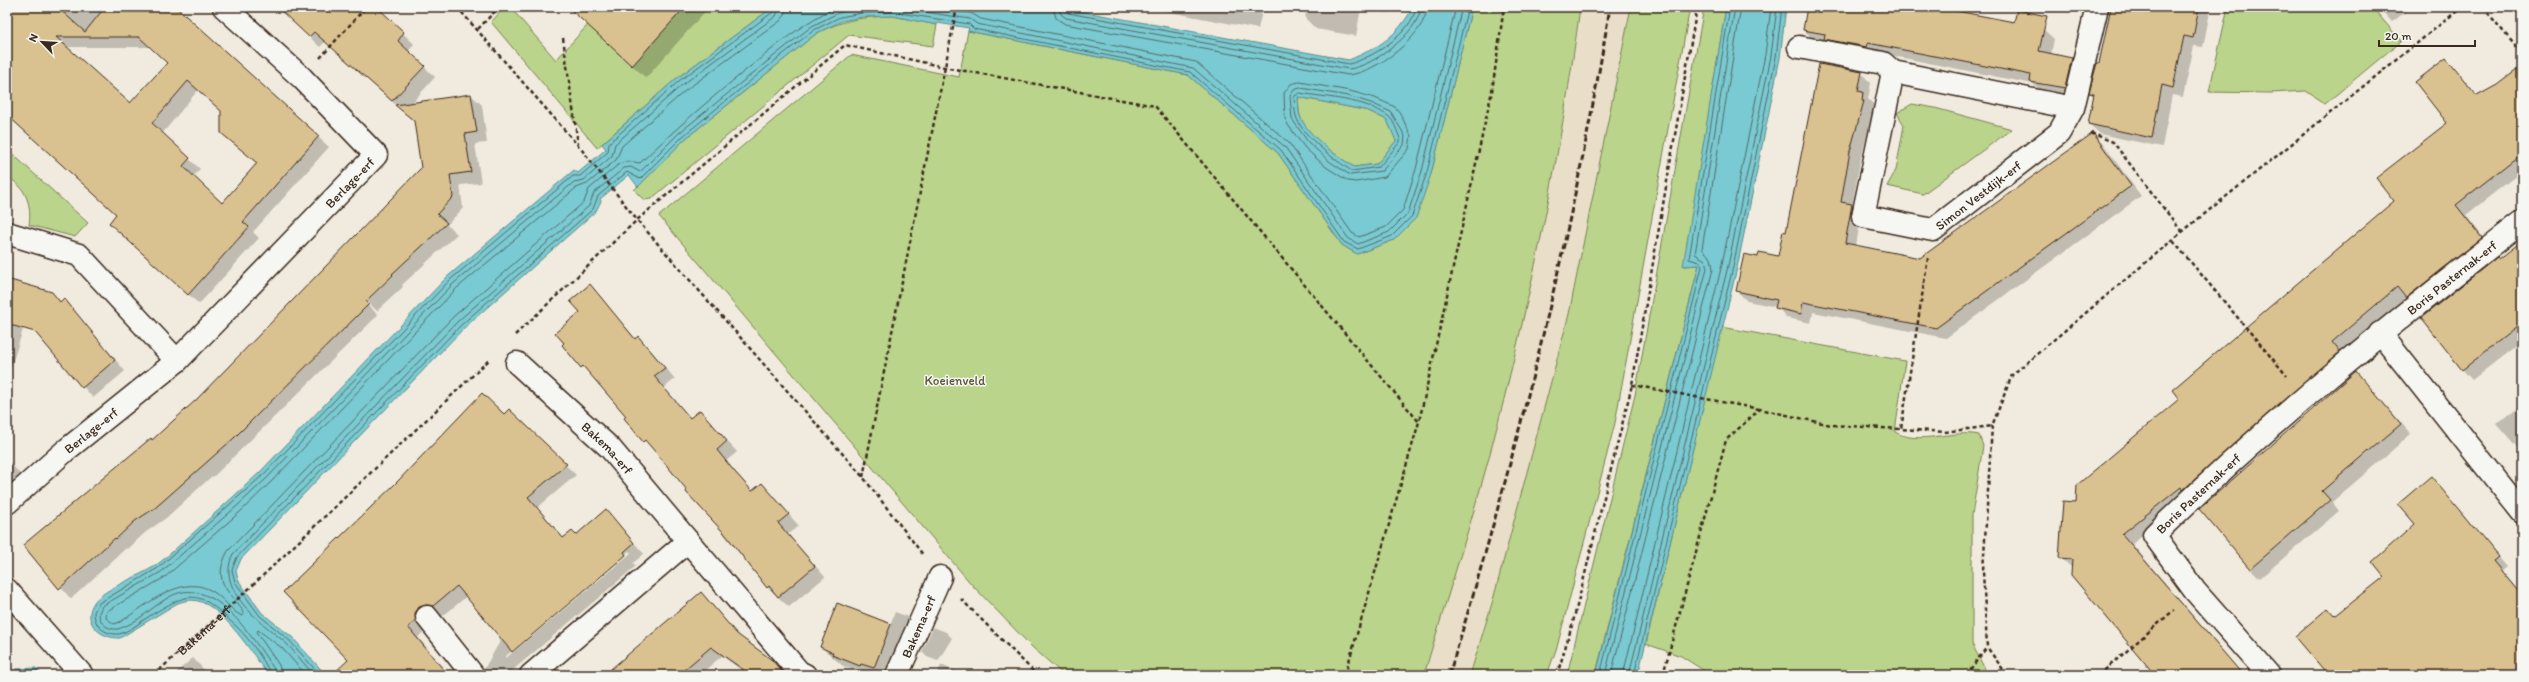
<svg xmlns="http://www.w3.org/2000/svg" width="2529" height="682" viewBox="0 0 2529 682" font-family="Itim,sans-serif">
	<rect width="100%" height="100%" fill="#f0ebde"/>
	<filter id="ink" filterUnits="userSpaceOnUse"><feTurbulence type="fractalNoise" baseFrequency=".025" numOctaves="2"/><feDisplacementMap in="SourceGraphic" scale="8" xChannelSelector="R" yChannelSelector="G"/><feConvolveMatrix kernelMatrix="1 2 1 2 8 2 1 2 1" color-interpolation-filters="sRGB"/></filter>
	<g filter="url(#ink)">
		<path fill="#e9dec7" d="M1580,7H1631L1569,314L1493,600L1470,675H1424L1497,428L1531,281L1571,78Z"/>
		<path fill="#bad48b" stroke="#7a7f54" d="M505,7H510L556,60L604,7H773L677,78L597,148L491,22Z
			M1472,7H1580C1562,148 1532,289 1497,427C1476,510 1448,593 1424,675H1064L1032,647L973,586L659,216L851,55L959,77L968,31L1188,75L1278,153L1342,245L1357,254L1394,240L1431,174Z
			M1631,7H1690L1615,423L1557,647L1547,675H1470L1493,600L1569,314Z
			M1704,7H1726L1684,266L1699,265L1596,673L1567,675L1635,395Z
			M2228,7H2372L2401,41L2325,104L2306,91L2271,93L2209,92Z
			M893,16L937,25L933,46L849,35L651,199L644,200L634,190L685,139L817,33C846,19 861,17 893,16Z
			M1298,97L1369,111L1387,120L1397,140L1377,164L1354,167C1337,156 1307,136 1300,116C1298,110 1299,102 1298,97Z
			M1912,104L1935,108L2012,129L1923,194L1887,186L1896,170L1904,125L1897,113Z
			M7,149L88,223L75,237L29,225C32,205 26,186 7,177Z
			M1722,327L1905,361L1895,432C1918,446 1953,429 1979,435L1983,446L1972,515V644L1988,675H1711L1681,656L1646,644Z"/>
		<path fill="#79cad2" stroke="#608a8a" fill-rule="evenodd" d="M773,7H1057L1349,60C1379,47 1397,37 1413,7H1472L1431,174L1416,218L1394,240L1357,254L1342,245L1278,153L1188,75L968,31L969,28L937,23V25L893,16L862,17L842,21L817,33L685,139L638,187L629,175L600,199L601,201L596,211L464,328L241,559L236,571L238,580L262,613L292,637L326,675H268C253,654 223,607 198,601C190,599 183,601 176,604L120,638C100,639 80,621 95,601C103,590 141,575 155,566C168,557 180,544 192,534C215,513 238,493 260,472L447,277L574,170L578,173L606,149L602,144L677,78ZM1298,97L1369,111L1387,120L1396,141L1377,164L1354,167C1337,156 1308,136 1300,116C1298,111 1299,103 1298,97Z
			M1726,7H1786L1780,58L1737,268L1638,675H1596L1699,265L1683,266Z
			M36,668L43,675H9L16,669Z"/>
		<path fill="#0003" fill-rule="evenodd" d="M35,7H175L329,147L253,232L259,238L199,304L120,233L117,215L7,115V27ZM65,47H150L168,63L130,104ZM198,90L222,112V132L258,164L222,204L193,177L200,169L162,134Z
			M277,7H376L414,44L408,52L435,77L411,104L471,95L482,105L487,143L475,144L481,183L460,185L463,208L447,225L457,234L402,285L403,287L377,311L363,297L361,298L378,315L213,477L212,476L166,518L146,532L127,549L126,548L71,599L24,545L152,441L197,400L422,168L415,122L325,42L320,47Z
			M568,7H709L646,78Z
			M1144,7H1263L1258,29Z
			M1307,7H1397L1388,13L1361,8L1356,36L1316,29L1305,18Z
			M1808,7H1932L2043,29L2054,39L2051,55L2072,59L2082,69L2075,98L2042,92L2033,84L1814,40L1804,30Z
			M2124,7H2211L2203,47L2194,46L2183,97L2172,95L2162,147L2100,134L2089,124L2094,97L2090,93L2105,41Z
			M2378,7H2412L2392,22Z
			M2522,29V42L2516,34Z
			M2446,59L2478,97L2497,86L2522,67V171L2466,215L2491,248L2417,307L2407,297L2341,353L2192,497L2132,544L2243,675H2156L2072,568L2060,557L2077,503L2180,399L2395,201L2448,123Z
			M1861,73L1871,83L1868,99L1873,104V112L1860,162L1852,206L1861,215L1856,246L1921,260L2093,134L2103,144L2141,196L1946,338L1813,312L1811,323L1787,318L1777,307L1747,301L1737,291L1759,258L1779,257L1787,233Z
			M2522,242V341L2472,380L2463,370Z
			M7,280L51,293L61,302L64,300L125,371L93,398L26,320L7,380Z
			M590,286L636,339L638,337L649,348L675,379L664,388L691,419L700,411L737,452L726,461L753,492L762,484L799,526L788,534L825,577L789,607L768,588L664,460L594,377L572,356L556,333L581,312Z
			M2356,372L2411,434L2332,502L2339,511L2260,578L2250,568Z
			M2522,403V453L2497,424Z
			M509,411L576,475L537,508L564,539L576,536L606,511L644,554L633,563L636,566L507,675L486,674L484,669L502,638L467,596L443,616L436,614L425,631L418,637L449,675H362L504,416ZM629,551L631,553L506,658V656Z
			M7,459L27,482L7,499Z
			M2430,477L2507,567L2502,571L2522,595V675H2329L2336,617L2386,577L2416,524Z
			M701,594L740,638L782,671L781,675H748L722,656L699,675H614Z
			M895,612L908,617L919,628L908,653L896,648L886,675H868L843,666L821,647L890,625Z
			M933,627L946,632L952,638L938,661L927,657L922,652Z
			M193,658L209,675H173Z
			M941,665L967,675H937Z"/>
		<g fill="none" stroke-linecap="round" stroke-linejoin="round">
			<path stroke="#546a66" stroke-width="1" d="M786,7L785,15L780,21L686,90L622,146L616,160L587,184L576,188L457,288L271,482L240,512L165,577L107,611L106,618L114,624L120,622C149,604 187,567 220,597C226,602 236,615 243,616C244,597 206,590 228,551L453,317L584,202L589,189L619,164L628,161L640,163C674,130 709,100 746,70C775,47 802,23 836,7
				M923,7L971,13L981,19L1196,62L1289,143L1352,233L1359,237L1386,227L1403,210L1416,169L1456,7
				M1053,7L1056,18L1065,24L1348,75C1375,73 1426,36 1427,7
				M1059,7L1061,14L1066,18L1349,69C1373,66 1419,33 1421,7
				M1064,7L1068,13L1349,64C1372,58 1413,33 1416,7
				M1300,82L1350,91L1375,98L1395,107L1400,113L1411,136L1409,149L1385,177L1356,182L1348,181L1326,167L1305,148L1288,125L1285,118L1284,93L1291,84Z
				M1301,88L1348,96L1371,103L1391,112L1405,136L1404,145L1382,171L1350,175L1329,161L1308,142L1292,119L1290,96L1294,90Z
				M1300,93C1328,98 1365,99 1388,116C1394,120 1397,132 1400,138V142L1379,167L1352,171C1336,161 1301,135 1296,116C1294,111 1295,103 1294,97Z
				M270,675C269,665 247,637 240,630C198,590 195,587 145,619C137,625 129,631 119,634C105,635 94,626 94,612L99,603L158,568L263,475L450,280L573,176H580L608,152L609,143L679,81L773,12L775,7
				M276,675L274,669C254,640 215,576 173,595C154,604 139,623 118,629C108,630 99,624 99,613L102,606L161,572L236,507L267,478L453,284L574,182L584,180L612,156L615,144L682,85L776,16L780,7
				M282,675L279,665L257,633L258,630L282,648L306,675
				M314,675C304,664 295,652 285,642C261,622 215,591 233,554L458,321L589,206L594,193L624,168L631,167L640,172L679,133L779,52L812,26L838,13L862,8L893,7L970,19L977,24L1193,68L1285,147L1348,238L1358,244L1389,232L1408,213L1422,171L1462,7
				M320,675L289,640L260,616L235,582L232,570L237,557L461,325L593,209L598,196L627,172L640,179L683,136L782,55L814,30L840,17L862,13L893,12L969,24L974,29L1190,72L1281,150L1344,242L1358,249L1392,236L1412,216L1427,172L1468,7
				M1600,675L1702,267L1700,262L1689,259L1730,7
				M1605,675L1707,268L1705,260L1695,254L1735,7
				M1611,675L1713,269L1711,258L1702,249L1741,7
				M1623,675L1722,264L1765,55L1771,7
				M1629,675L1728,266L1771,56L1777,7
				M1634,675L1733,267L1776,57L1782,7"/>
		</g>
		<path fill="#dac190" stroke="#3b2a1e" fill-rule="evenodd" d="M7,7H57L85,32L105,7H176L319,136L243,222L249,227L188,295L109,223L116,214L7,115ZM56,37H139L167,63L130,103ZM188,81L221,111V133L257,163L222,203L183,166L190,158L152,123Z
			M277,7H377L404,32L398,41L425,66L392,101L314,32L309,37Z
			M568,7H685L632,66Z
			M1807,7H1936L2014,22L2017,10L2047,16L2039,51L2072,58L2065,88L2030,82L2031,75L1868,43L1867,47L1824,39L1825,34L1803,30Z
			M2111,7H2199L2193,38L2184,36L2173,88L2162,85L2152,138L2088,124L2094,94L2089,93L2097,63H2099Z
			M2446,58L2477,96L2497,85L2522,66V153L2456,205L2482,238L2406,298L2397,287L2332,342L2340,352L2183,490L2181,487L2122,534L2243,675H2155L2071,575L2072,559L2059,558L2063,501L2076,502L2077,485L2179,399L2172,390L2394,201L2376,178L2447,123L2415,82Z
			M1819,64L1862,72L1858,91L1863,92L1862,101H1864L1850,151L1841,202L1852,204L1845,243L1920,258L2093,133L2131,186L1936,328L1803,302L1801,314L1775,308L1777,300L1736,291L1744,254L1758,257L1759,252L1778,256L1783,231L1786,232Z
			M471,94L477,132L465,134L471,172L450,175L453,197L437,214L447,223L392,274L393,275L366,301L369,304L234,438L155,508L135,521L116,539L115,538L59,589L23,545L151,438L152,440L196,400L421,168L414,121L395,105Z
			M2522,241V323L2462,370L2421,318L2497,257L2499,259Z
			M7,279L52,292L60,302L64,298L115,360L82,388L35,332L7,324Z
			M590,284L635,339L638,336L665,368L654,376L690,418L700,410L727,441L717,450L734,471L752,491L762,483L789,514L778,523L815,566L778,597L769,586L767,588L725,534L686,492L687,490L663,461L645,440L643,442L624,418L626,416L583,366L581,368L562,345L564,343L555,333L580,312L570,301Z
			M2356,371L2401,424L2322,491L2330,500L2250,569L2199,509Z
			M482,393L504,414L509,409L567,464L528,497L563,538L572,531L576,535L606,509L634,543L624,552L626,555L512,652L457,586L433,606L426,605L419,607L415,613L416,621L408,627L448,675H332L348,660L283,592L396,483Z
			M2431,476L2498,557L2493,561L2522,596V675H2328L2295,636L2328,608L2335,616L2384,577L2372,562L2415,524L2398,504Z
			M701,592L737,634L772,660L785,675H751L711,647L678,675H604Z
			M837,603L891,624L874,668L861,664L860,666L832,655L833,653L820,647Z"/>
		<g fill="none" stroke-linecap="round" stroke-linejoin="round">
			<defs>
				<g id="minor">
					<path d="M1799,47L1883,63L1893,72"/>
					<path id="s2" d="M2073,108L1893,72L1863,216L1933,230L2059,133L2073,108L2097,7"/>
					<path d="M7,233L79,255L177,361"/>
					<path d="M2380,333L2522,512"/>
					<path id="s3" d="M517,363L610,448L688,541"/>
					<path id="s4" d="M7,503L65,451L177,361L376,155L302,78L224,7"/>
					<path d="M7,590L82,675"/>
					<path d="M427,617L473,675"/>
					<path d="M531,675L688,541L799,672L805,675"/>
					<path id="s5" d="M897,675L940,577"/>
					<path id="s6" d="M2269,675L2195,591L2154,535C2269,422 2395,321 2522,222"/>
				</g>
			</defs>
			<use href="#minor" stroke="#3b2a1e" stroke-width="25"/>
			<g stroke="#3b2a1e" stroke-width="2.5" stroke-dasharray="4 3" stroke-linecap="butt">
				<path d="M457,7L582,150L637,220L863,477L924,556"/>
				<path d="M2483,7L2522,54"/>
				<path d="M478,29L499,7"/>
				<path d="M563,38L578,144"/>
				<path d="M320,58L366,7"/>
				<path d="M2091,133L2113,142L2182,232"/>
				<path d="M2173,241L2287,376"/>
				<path d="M1928,258L1901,429L1944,432L1992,426"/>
				<path d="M515,335L637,220L845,45L944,67L1155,106L1419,422"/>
				<path d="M1632,385L1759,409"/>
				<path d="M863,477L957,7"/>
				<path d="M961,599L1037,675"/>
				<path id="s1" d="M154,675L253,585L490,359"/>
				<path d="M1345,675L1419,422L1492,91L1504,7"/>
				<path d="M1557,675L1573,622L1632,385L1697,7"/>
				<path d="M1663,675L1726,440L1760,409L1831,425L1901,429"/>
				<path d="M1966,675L1987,647"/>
				<path d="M2007,675L1987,647L1983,571L1992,426L2012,375L2182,232L2462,7"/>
				<path d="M2099,675L2174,610"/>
			</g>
			<use href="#minor" stroke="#f6f6f2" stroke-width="22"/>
			<path stroke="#3b2a1e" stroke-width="3" stroke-dasharray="6 3" stroke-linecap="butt" d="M1449,675C1516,456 1573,234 1610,7"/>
		</g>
	</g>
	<g text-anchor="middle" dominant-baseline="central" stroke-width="3" stroke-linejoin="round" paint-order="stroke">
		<g font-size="13" fill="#3b2a1e" stroke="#f6f6f2">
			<text stroke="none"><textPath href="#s4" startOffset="470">Berlage-erf</textPath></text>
			<text stroke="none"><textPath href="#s2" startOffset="459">Simon Vestdijk-erf</textPath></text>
			<text stroke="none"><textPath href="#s6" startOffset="575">Boris Pasternak-erf</textPath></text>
			<text stroke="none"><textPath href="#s4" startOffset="111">Berlage-erf</textPath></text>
			<text stroke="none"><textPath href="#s3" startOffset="124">Bakema-erf</textPath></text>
			<text stroke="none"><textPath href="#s6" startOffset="242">Boris Pasternak-erf</textPath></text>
			<text stroke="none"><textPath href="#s5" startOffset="53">Bakema-erf</textPath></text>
			<text stroke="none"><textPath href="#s1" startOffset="67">Bakema-erf</textPath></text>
		</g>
		<g font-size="13" fill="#5b5439" stroke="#f6f6f2">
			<text x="955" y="380">Koeienveld</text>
		</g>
	</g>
	<rect width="2529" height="682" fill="none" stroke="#f6f6f2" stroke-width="24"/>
	<rect x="12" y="12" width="2505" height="658" fill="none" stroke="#3b2a1e" stroke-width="1.5" filter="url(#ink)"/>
	<g transform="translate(42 42) rotate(295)" stroke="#f6f6f2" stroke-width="3" paint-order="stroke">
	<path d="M0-3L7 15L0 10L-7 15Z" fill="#3b2a1e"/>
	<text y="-6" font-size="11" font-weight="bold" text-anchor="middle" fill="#3b2a1e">N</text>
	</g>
	<path d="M2379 40v6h96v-6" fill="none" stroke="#3b2a1e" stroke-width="2"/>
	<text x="2385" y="40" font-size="12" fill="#3b2a1e" stroke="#f6f6f2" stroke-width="3" paint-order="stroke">20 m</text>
</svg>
